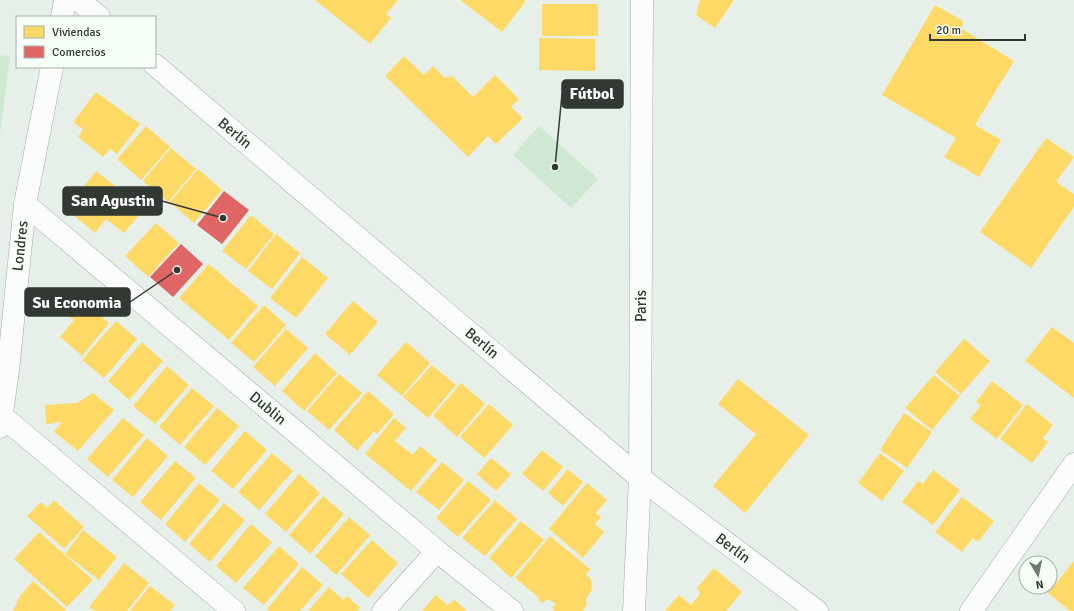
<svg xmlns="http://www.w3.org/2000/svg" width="1074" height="611" viewBox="0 0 1074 611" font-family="Signika,sans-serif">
	<rect width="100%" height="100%" fill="#e6f0e8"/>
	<path fill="#cfe8d3" d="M0,55L10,56L0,135Z
		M539,126L598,179L571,208L513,155Z"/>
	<path fill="#ffd966" d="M315,0H398L386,14L391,18L370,44Z
		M460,0H525V2L502,32Z
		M700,0H734L715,28L696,15Z
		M542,4H598V36H542Z
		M935,5L963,21L962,29L1014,61L975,125L1001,140L979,177L944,157L956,138L882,95Z
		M539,38L595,39V71L539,70Z
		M404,56L424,75L433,66L445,78L452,76L473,97L495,75L519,99L511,107L523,118L496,144L488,136L468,157L385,76Z
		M96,92L140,124L117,154L110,149L103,157L78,137L83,129L73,122Z
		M146,126L170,147L141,180L117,159Z
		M1046,138L1074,157L1056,182L1074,194V207L1031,268L980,232Z
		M171,148L196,169L168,202L143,181Z
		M198,169L222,190L194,223L170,202Z
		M96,171L144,209L124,233L106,219L95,233L66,209Z
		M251,215L274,234L246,269L222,251Z
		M156,223L179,243L148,277L125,256Z
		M276,234L300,253L272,289L248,271Z
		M302,257L328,278L296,318L270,298Z
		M209,264L258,306L229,340L179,298Z
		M79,289L100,306L96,312L109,323L82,356L60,337L74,320L61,310Z
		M353,301L378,322L350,355L325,334Z
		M264,305L286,325L254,362L231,343Z
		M116,321L137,339L104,378L82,360Z
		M1052,327L1074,343V398L1025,361Z
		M286,329L308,348L275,386L253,367Z
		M964,339L990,361L961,394L935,372Z
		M142,342L163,361L129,400L108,381Z
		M406,342L430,363L402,396L377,375Z
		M315,353L337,373L304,411L282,391Z
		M432,365L456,385L428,418L403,397Z
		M167,366L189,385L155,424L133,406Z
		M339,374L362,393L329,430L307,411Z
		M934,375L960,396L932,430L905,408Z
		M738,379L809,435L745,513L713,486L756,434L718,404Z
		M992,381L1023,405L997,439L970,419L981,405L976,402Z
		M461,383L485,404L457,437L433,416Z
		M192,388L214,406L180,445L159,427Z
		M368,391L394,414L377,434L374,431L357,451L334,430Z
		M93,393L114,410L78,451L54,432L62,422L46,424L45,405L77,403Z
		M489,404L513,425L484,458L460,437Z
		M1027,404L1053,425L1043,438L1048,442L1032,463L1000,439Z
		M217,408L239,426L205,465L184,447Z
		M904,413L932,432L907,468L880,450Z
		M123,418L144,435L108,477L87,459Z
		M394,418L406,428L395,441L413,455L420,446L437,460L411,491L365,454Z
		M245,431L267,450L233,489L211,471Z
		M147,438L168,456L133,497L112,480Z
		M542,450L563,467L543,491L522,474Z
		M272,453L293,471L259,510L238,492Z
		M880,453L904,471L882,501L858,483Z
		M491,458L511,474L496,491L477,474Z
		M175,461L196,478L161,520L140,502Z
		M442,462L464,480L439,510L416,492Z
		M568,469L583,482L563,506L548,493Z
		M933,470L960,490L933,525L902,502L918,481L923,484Z
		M299,474L320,493L286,532L265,514Z
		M468,481L491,500L458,537L436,518Z
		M199,483L220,500L185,542L165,524Z
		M587,483L607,500L596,513L601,517L595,524L604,532L583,558L549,529Z
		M323,496L344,514L310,554L289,535Z
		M962,497L994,521L978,542L973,538L962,552L935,532Z
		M54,500L84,527L64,549L27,516L41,502L47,508Z
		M495,500L517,519L485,556L462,538Z
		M224,503L245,520L210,562L189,544Z
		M349,517L370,535L336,575L315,556Z
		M521,521L544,540L511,578L489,558Z
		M251,524L272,542L236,583L216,566Z
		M83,530L117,557L99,580L65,554Z
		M39,532L93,580L67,607L14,559Z
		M550,536L590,569L586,574L591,580L592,589L586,599L587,604L583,611H554L553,607L556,604L548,599L542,603L539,601L538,597L515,578Z
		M372,540L398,563L368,598L341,574Z
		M279,546L299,564L264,605L243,588Z
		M1074,561V611H1070L1048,593Z
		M124,563L149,583L127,611H95L89,607Z
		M302,567L323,585L300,611H269L267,609Z
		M714,568L742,592L726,611H665L679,595L691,605L700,594L697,588Z
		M33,581L67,611H13L20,596Z
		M150,586L175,605L170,611H130Z
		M329,587L343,600L347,596L360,608L357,611H308Z
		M436,595L447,605L455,600L467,611H422Z"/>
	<path fill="#e06666" d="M224,191L249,210L222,244L197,225Z
		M181,244L203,264L173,297L150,277Z"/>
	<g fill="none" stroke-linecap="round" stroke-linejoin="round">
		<defs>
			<path id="minor" d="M79,0L99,17
				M62,17L65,0
				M155,65L640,478L817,611
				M25,204L437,551L512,611
				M2,416L234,611
				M0,427L8,371L25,204L52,67
				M383,611L437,551
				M634,611L640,478L642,0
				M971,611L1074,464"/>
		</defs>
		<use href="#minor" stroke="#a3aaa4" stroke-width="23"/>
		<use href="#minor" stroke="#fbfdfc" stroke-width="22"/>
	</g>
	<g text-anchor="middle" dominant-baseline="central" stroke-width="4" stroke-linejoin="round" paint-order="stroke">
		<g font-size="15" fill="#323933" stroke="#f5fff6">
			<text transform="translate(235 133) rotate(40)">Berlín</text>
			<text transform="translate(20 246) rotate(-84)">Londres</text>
			<text transform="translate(641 306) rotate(-90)">Paris</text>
			<text transform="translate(482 343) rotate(40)">Berlín</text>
			<text transform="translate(268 408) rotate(40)">Dublin</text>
			<text transform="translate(733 548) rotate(37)">Berlín</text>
		</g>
	</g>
	<path fill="none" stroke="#323933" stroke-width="1.5" d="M555 167L562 94M223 218L162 201M177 270L130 302"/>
	<g fill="#323933" stroke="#f5fff6" stroke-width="1.5">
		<circle cx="555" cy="167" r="4"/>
		<circle cx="223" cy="218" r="4"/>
		<circle cx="177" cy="270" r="4"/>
	</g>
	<g fill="#323933" stroke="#323933" stroke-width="1.5">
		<rect x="562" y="80" width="61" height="28" rx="4"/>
		<rect x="63" y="187" width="99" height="28" rx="4"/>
		<rect x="25" y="288" width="105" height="28" rx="4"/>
	</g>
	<g font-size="16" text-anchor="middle" font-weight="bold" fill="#fff">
		<text x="592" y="99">Fútbol</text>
		<text x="113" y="206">San Agustin</text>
		<text x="77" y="308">Su Economia</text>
	</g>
	<rect x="16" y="16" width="140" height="52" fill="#f5fff6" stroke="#a7b0a8"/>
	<rect x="24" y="26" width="20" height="12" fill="#ffd966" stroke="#a7b0a8"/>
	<text x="52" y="36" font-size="12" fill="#323933">Viviendas</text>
	<rect x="24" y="46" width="20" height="12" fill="#e06666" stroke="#a7b0a8"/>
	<text x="52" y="56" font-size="12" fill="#323933">Comercios</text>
	<g transform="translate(1038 575) rotate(170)"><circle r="19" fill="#f5fff6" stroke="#a7b0a8"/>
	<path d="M0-3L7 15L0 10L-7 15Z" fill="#717972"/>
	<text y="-6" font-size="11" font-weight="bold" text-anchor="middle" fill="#323933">N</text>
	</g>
	<path d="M930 34v6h95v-6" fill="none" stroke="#323933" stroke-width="2"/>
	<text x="936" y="34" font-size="12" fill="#323933" stroke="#f5fff6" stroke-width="3" paint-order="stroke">20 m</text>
</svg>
